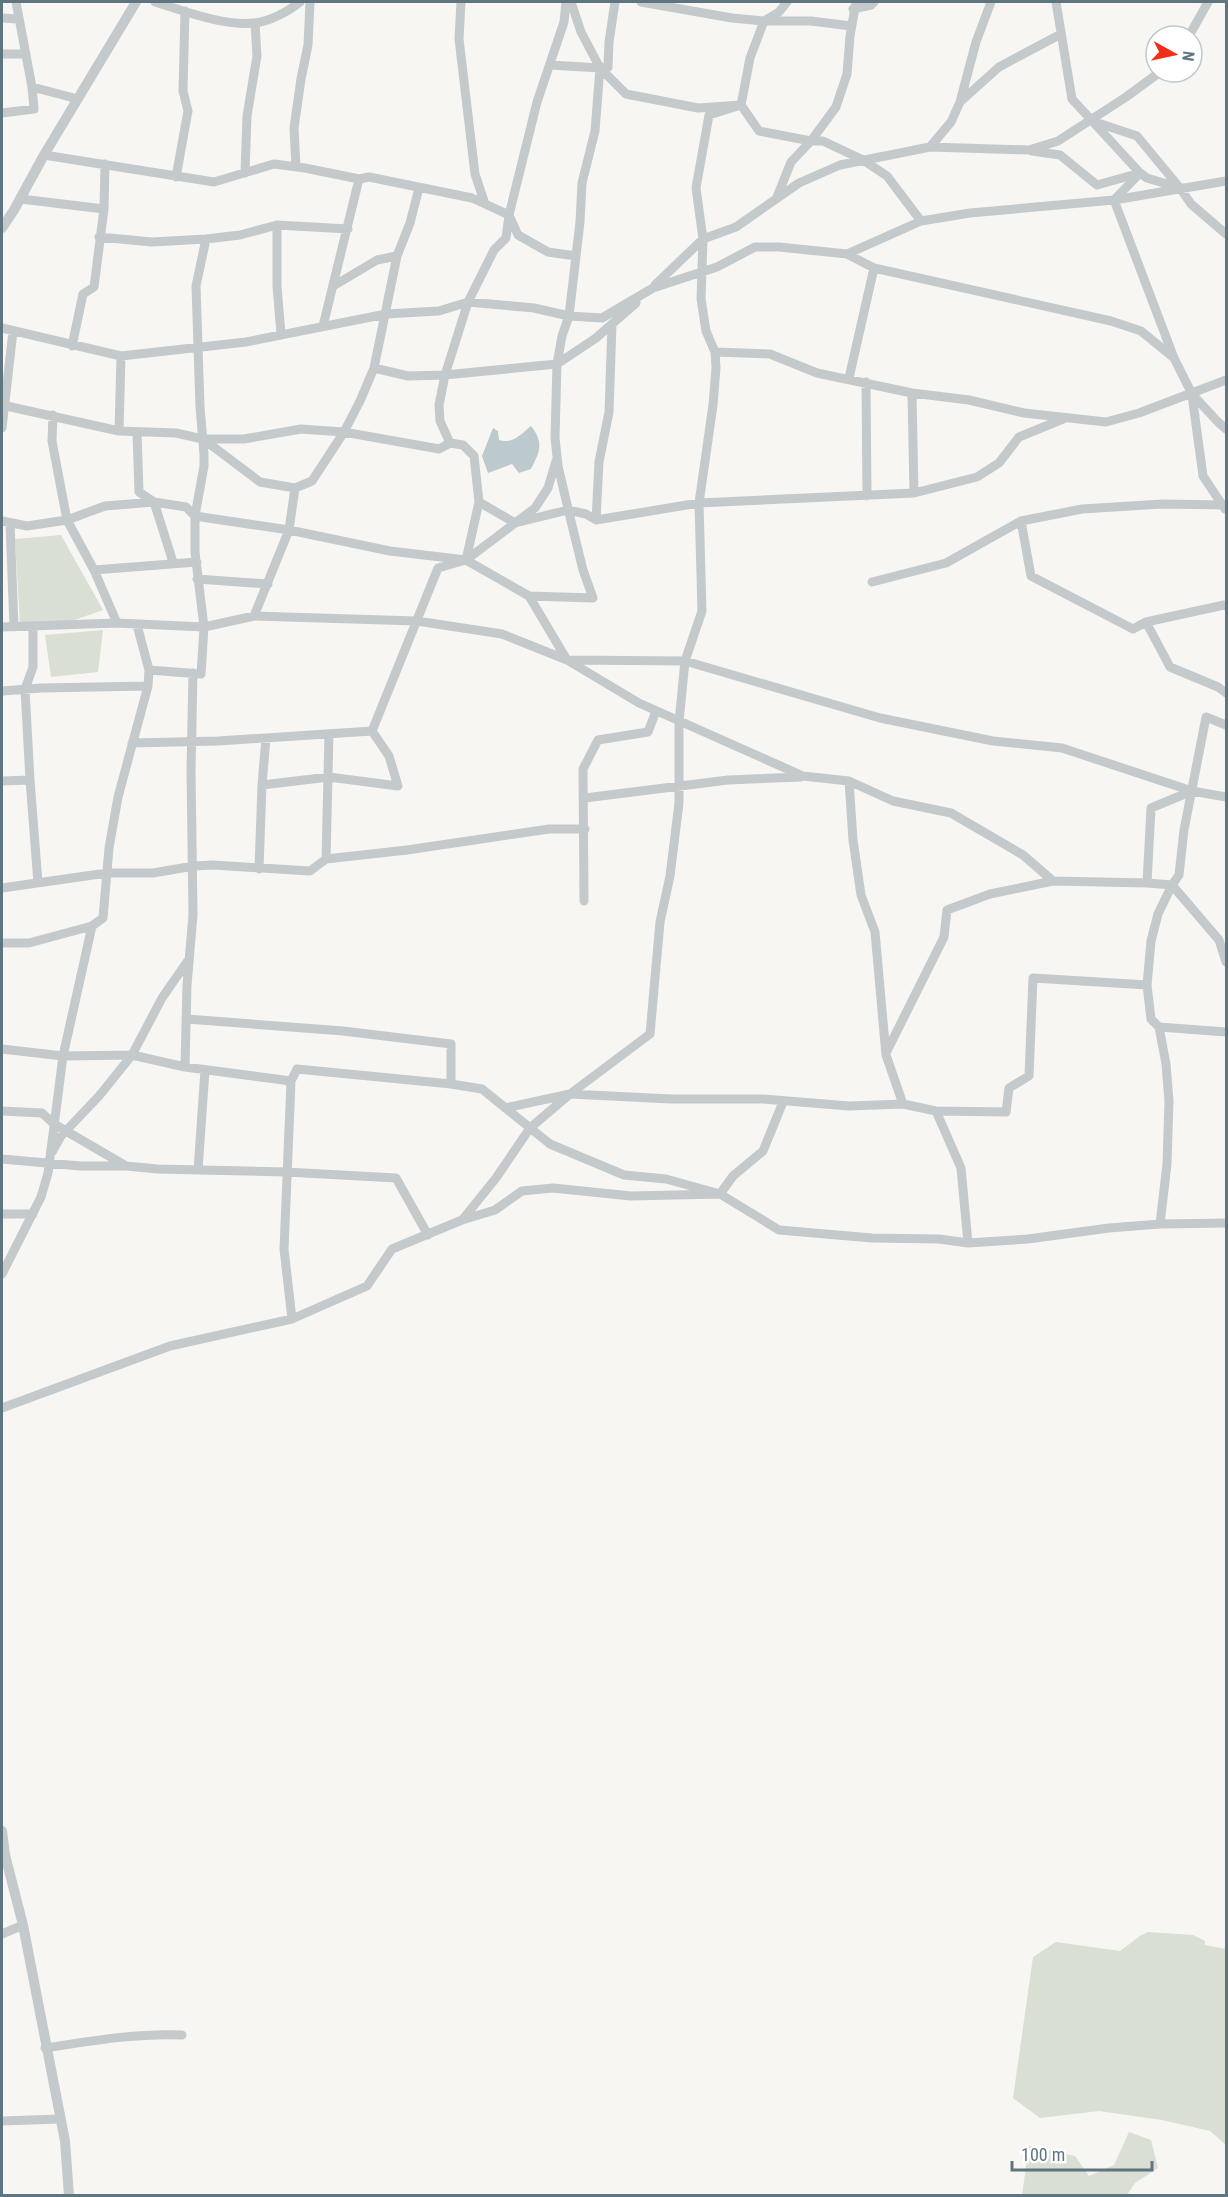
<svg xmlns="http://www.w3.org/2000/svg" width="1228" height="2197" viewBox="0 0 1228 2197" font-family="'Roboto Condensed',sans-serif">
	<rect width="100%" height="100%" fill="#f7f6f3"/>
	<path fill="#d9dfd3" d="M61,535L103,610L69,622L20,624L15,539Z
		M103,630L98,672L51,677L45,635Z
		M1148,1932L1193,1935L1205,1941V1945L1226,1949V2145L1210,2131L1162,2120L1099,2111L1040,2118L1013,2098L1033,1957L1056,1942L1120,1951L1140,1936Z
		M1129,2132L1151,2140L1158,2168L1135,2183L1127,2195H1022L1029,2146L1075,2156L1089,2176L1114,2165Z"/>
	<path fill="#bccacd" d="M531,426C544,442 540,452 531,469L519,473L512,464L488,473L482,456L493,428L498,431L499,440C513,444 520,435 531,426Z"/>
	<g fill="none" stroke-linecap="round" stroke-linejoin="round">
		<path stroke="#c4c9cb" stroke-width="9" d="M155,2C185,11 222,26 254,23C269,22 289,11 300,2
			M461,2L459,39L475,174L485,204
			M571,2L581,32L600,68L626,94L698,108L741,105L759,131L811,141H823L863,160L887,176L921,221
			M641,2L732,18L764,21H811L851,26
			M1056,2L1072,99L1140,173L1114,200L1174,358
			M853,9L871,5L874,2
			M2,18L18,19
			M1189,36L1208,2
			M2,54H26
			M550,65L600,68L608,67L609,42L615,2
			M32,87L78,99
			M960,102L999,67L1061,34
			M2,113L34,109L32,87L16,2
			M1092,121L1137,136L1180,188L1191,204L1226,234
			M930,147L951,122L960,102L976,42L991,2
			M1032,151L1060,155L1097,185L1140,173L1147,178L1177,187
			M44,155L214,182L274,164L305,168L359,179L369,177L472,198L509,215L518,235L548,252L576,256
			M296,167L294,128L301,79L308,45L310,2
			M245,173L247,116L257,56L255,23
			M176,177L188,111L183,91L185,11
			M777,197L791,162L811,141L836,107L847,74L850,36L856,2
			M21,199L104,209
			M277,225V286L281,334
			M99,237L152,242L206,239L240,235L277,225L348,229
			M847,254L921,221L970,213L1114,200L1226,181
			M335,285L377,260L397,256L410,223L419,188
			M655,285L703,239L736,227L799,183L840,165L930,147L1029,150L1058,141L1126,97L1160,72
			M323,326L359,179
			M2,328L121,356L246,342L386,314L439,311L468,302L534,308L569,316L602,318L653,288L717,267L755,247H779L847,254L874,268L1111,321L1141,331L1174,358L1192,394L1218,422L1226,429
			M72,346L83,294L94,287L104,209L105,164
			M715,352L770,354L817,373L912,393L969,400L1024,413L1106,422L1139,413L1226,380
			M374,368L408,376L445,375L557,364L596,338L636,303
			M849,378L874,268
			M866,382L867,496
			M912,393L914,493
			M1192,395L1203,476L1225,509
			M2,405L119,431L176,433L203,439H244L301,429L314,430L344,432L439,449L450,443
			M53,415L52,441L67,520L94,570L117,623
			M2,428L13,331
			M119,431L121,356
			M137,433L139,492L154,502L173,562
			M203,439L260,482L295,488L289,530L254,616
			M295,488L312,481L344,432L360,401L374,368L397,256
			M479,502L515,523L568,510L586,514L596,520L699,503L914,493L977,477L999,463L1019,437L1063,419
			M596,520L599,462L609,412L612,324
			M2,521L27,526L67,520L105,506L154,502L186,507L195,516L289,530L390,551L466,560L529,596L567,660L639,703L803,776L849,781L893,801L951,813L1023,855L1053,881
			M1021,521L1031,576L1133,629L1146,622L1170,667L1218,687L1226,693
			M10,523L14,627
			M466,560L535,508L548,488L556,461
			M94,570L197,562
			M197,579L268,584
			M872,582L946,563L1021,521L1082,509L1162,504L1226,505
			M529,596L593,598L583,570L570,517L558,466L555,438L557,364L562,336L569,316L580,222L582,183L595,131L600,68
			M1146,622L1224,605L1226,606
			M2,627L117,623L204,627L254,616L417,621L502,634L567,660L685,661L880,718L993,741L1062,748L1192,791L1226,797
			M33,627V667L25,689L30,780L38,883
			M149,670L201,674L204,627L195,552V516L204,466V454L200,407L196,286L206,239
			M2,691L41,688L148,686
			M372,731L438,568L466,560L479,502L474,456L463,445L450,443L440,421L439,405L445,375L468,302L494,250L506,238L509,215L537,102L564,22L566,2
			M132,743L218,741L372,731
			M2,781L30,780
			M849,781L853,840L861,895L875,932L886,1055L903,1104L936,1111L1006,1112L1009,1088L1029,1076L1033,978L1147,985L1151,941L1158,914L1172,885L1179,875L1184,830L1206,717L1226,725
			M262,785L329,777L398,786L389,756L372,731
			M585,798L728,780L801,777
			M326,859L329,734
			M259,869L262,785L266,738
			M1147,883L1172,885L1219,940L1226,962
			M2,888L107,873H153L194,866L213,865L310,871L326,859L407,850L549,829H585
			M584,901L583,769L598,740L648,732L656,711
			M2,943H29L92,926
			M1147,985L1151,1019L1159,1027L1166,1064L1169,1101L1167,1164L1160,1224
			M187,1019L343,1031L451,1044V1084
			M1159,1027L1226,1032
			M2,1049L63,1056L132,1055L185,1067L291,1081L297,1069L451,1084L482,1089L550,1144L624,1175L666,1179L720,1194L779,1230L872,1238L939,1239L968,1243L1028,1239L1109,1228L1160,1224L1226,1223
			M886,1053L944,937L947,910L990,894L1053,881L1147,883L1151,808L1192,791
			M185,1067L187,985L193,915L191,771L193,673
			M291,1081L284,1249L292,1319
			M505,1108L570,1094L650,1034L660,922L670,876L679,803V722L685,661L702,611L699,503L713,405L716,368L715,352L706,331L701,299L703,239L696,188L709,115L741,105L750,58L764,21L779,12L787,2
			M2,1111L42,1113L54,1124L126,1166L158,1169L286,1172L396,1178L428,1235
			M936,1111L961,1168L968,1243
			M52,1152L61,1136L99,1096L132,1055L162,998L189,959
			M2,1159L80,1166H124
			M198,1170L205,1070
			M2,1214H33
			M463,1219L496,1178L530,1128L570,1094L671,1099H763L849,1106L903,1104
			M2,1274L41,1197L48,1173L63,1056L92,926L103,918L109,848L118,797L148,686L149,670L137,625
			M2,1408L170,1346L292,1319L367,1286L392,1249L462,1220L495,1210L522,1191L553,1188L631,1196L720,1194L733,1176L763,1151L783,1102
			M2,1934L23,1925
			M45,2048C91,2041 136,2033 182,2035
			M2,2121L60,2119"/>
		<path stroke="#c4c9cb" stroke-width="10" d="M2,228L14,210L44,155L136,2
			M2,1831L5,1855L23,1925L65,2141L69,2196"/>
	</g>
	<rect width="1228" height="2197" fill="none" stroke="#5f7680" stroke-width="6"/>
	<g transform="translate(1174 54) rotate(98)"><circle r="28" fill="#ffffff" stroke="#bfc8cc" stroke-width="1.5"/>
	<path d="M0-4.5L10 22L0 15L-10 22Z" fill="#f12f18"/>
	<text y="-9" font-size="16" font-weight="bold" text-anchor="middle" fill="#5f7680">N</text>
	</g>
	<path d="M1012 2161v9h140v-9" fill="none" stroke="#5f7680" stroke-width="3"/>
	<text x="1021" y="2161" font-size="18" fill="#5f7680" stroke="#ffffff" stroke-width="4.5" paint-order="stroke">100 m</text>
</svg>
